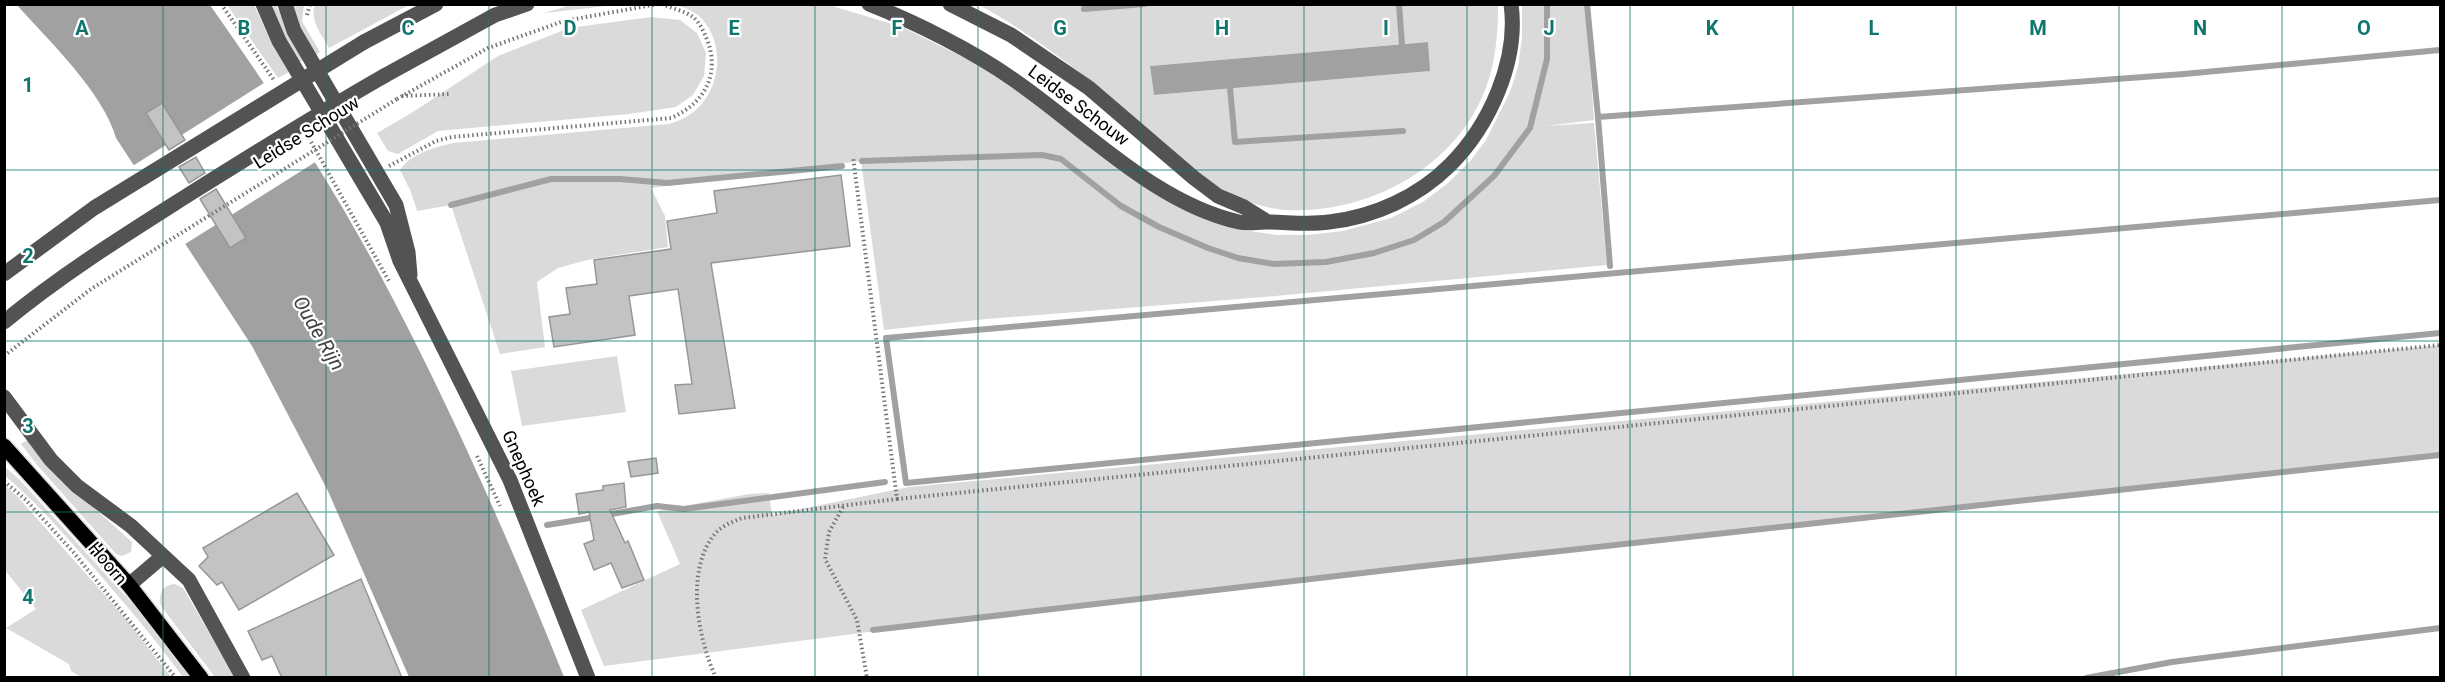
<svg xmlns="http://www.w3.org/2000/svg" width="2445" height="682" viewBox="0 0 2445 682" font-family="Roboto,sans-serif">
	<rect width="100%" height="100%" fill="#fff"/>
	<path fill="#dadada" fill-rule="evenodd" d="M574,4H616V5L544,13Z
		M1498,4C1498,33 1496,63 1485,90C1455,168 1368,214 1287,210C1254,208 1225,193 1199,175C1128,113 1061,50 979,5ZM1428,42L1429,71L1154,95L1150,66Z
		M227,5H254L275,49L291,71L278,78Z
		M275,5C280,9 299,50 304,60L298,63L271,9Z
		M292,5H304L302,21L320,52L314,56L297,25Z
		M315,5V4L409,5L329,48C322,35 309,20 315,5Z
		M676,5H829L902,27L969,60L1035,102L1127,174L1243,230L1277,235H1307L1343,231L1391,218L1423,202L1448,183L1471,160L1486,140L1510,92L1518,67L1522,37V5H1586L1594,120L1546,126L1594,123L1607,265L1264,297L986,319L884,330L861,161L651,188L665,216L668,247L587,260L558,268L537,282L545,347L500,354L451,205L417,211L411,192L400,170C410,154 435,147 453,143L669,124C674,122 681,120 686,117C720,98 728,46 701,18C694,11 685,8 676,5Z
		M651,17L680,20L697,33L706,53L704,76L693,95L676,107L629,114L438,131L398,154L388,151L377,133L413,112L498,56L569,28Z
		M2440,345V454L1719,532L1002,615L604,666L581,610L680,564L657,511L749,494L769,493L772,515L909,487Z
		M617,356L626,412L522,426L511,371Z
		M27,440L92,506L132,542L131,552L122,556L116,554L38,466L21,444Z
		M4,466L21,481L137,609L189,677H183C156,640 125,604 95,569C66,537 38,503 5,476Z
		M5,485L17,496L125,618L171,677H81L71,671L69,664L6,628L36,609L5,570Z
		M175,584L183,588L235,677H215L161,606C158,594 162,585 175,584Z"/>
	<path fill="#a1a1a1" d="M17,5H210C277,100 341,198 394,301C458,424 513,550 564,677H409L328,491L252,346L116,138C103,92 49,41 17,5Z
		M1428,42L1430,71L1154,95L1150,66Z"/>
	<path fill="#fff" d="M267,81L317,161L182,246L131,167Z"/>
	<g fill="none" stroke-linecap="round" stroke-linejoin="round">
		<path stroke="#a1a1a1" stroke-width="6" d="M1399,4L1402,45
			M1587,4L1598,117L2184,74L2440,50
			M1084,9L1144,4
			M1230,88L1235,142L1403,131
			M1598,117L1610,266
			M862,161L1042,155L1061,159L1121,206L1159,227L1208,248L1238,258L1273,264L1326,262L1374,253L1414,240L1444,222L1494,176L1530,128L1547,59V4
			M2440,200L886,338L906,483L2440,333
			M451,205L551,179H620L667,183L842,166
			M606,515L657,506L684,509L885,482
			M547,525L596,517
			M873,630L1414,567L2440,455
			M2086,678L2172,662L2440,628"/>
	</g>
	<path fill="#c3c3c3" stroke="#979797" stroke-width="1.5" d="M162,103L185,140L169,150L146,113Z
		M196,157L205,173L189,183L179,167Z
		M841,175L850,246L711,263L735,408L679,414L675,385L692,384L678,289L629,296L635,335L554,347L549,317L570,314L566,288L597,284L594,260L671,249L667,221L717,213L714,191Z
		M216,189L246,238L230,248L200,199Z
		M656,458L658,473L631,477L628,462Z
		M624,483L626,507L610,510L625,543L628,541L644,580L622,588L611,563L594,570L584,544L594,540L589,512L579,514L576,494L603,490V486Z
		M297,493L334,555L239,610L222,582L217,585L199,566L208,557L203,548Z
		M361,579L402,678H282L272,656L262,660L248,631Z"/>
	<g fill="none" stroke-linecap="round" stroke-linejoin="round">
		<defs>
			<path id="major" d="M4,446L129,585L201,678"/>
		</defs>
		<use href="#major" stroke="#dbdbdb" stroke-width="18"/>
		<path stroke="#757575" stroke-width="4" stroke-dasharray="1.5 3" stroke-linecap="butt" d="M221,4L274,80
			M307,15L310,4
			M402,96L450,94
			M397,99L488,48L564,21L658,4
			M309,138L390,283
			M389,166L436,141L452,137L671,118C706,103 721,72 706,37C703,30 699,22 693,17C685,11 671,8 662,4
			M477,456L500,506
			M4,481L26,500L74,553L176,678
			M897,499L2440,345
			M843,507L829,532L825,559L857,620L867,678
			M716,678C698,639 685,571 714,535C721,526 732,522 742,518L897,499L853,157"/>
		<path stroke="#535353" stroke-width="15" d="M263,4L279,41L387,223L400,261L510,480L588,678
			M285,4L294,31L396,205L408,252L410,275
			M869,4C915,22 973,51 1014,80C1084,128 1154,203 1239,222C1247,224 1257,222 1266,222C1287,222 1308,225 1329,222C1374,217 1418,197 1450,165C1489,126 1519,61 1511,4
			M950,4L1011,35L1089,88L1194,178L1218,196L1244,207L1268,222
			M364,42L436,4
			M384,76L495,15L527,4
			M4,397L51,460L77,486L131,526L189,580L243,678
			M129,585L163,556"/>
		<use href="#major" stroke="#000" stroke-width="15"/>
		<path stroke="#757575" stroke-width="4" stroke-dasharray="1.5 3" stroke-linecap="butt" d="M4,356L91,289L397,99"/>
		<path stroke="#535353" stroke-width="15" d="M4,274L94,208L364,42
			M4,322C62,274 125,235 188,195C253,154 318,114 384,76"/>
	</g>
	<path fill="none" stroke="#0f766e" stroke-width="1.5" stroke-opacity="0.55" d="M163,4V678M326,4V678M489,4V678M652,4V678M815,4V678M978,4V678M1141,4V678M1304,4V678M1467,4V678M1630,4V678M1793,4V678M1956,4V678M2119,4V678M2282,4V678M4,170H2440M4,341H2440M4,512H2440"/>
	<g text-anchor="middle" dominant-baseline="central" stroke-width="4.5" stroke-linejoin="round" paint-order="stroke">
		<g font-size="18" fill="#000" stroke="#fff">
			<text transform="translate(1079 105) rotate(37)">Leidse Schouw</text>
			<text transform="translate(306 132) rotate(-32)">Leidse Schouw</text>
			<text transform="translate(524 468) rotate(66)">Gnephoek</text>
			<text transform="translate(108 563) rotate(50)">Hoorn</text>
		</g>
		<g font-size="20" font-style="italic" fill="#424242" stroke="#fff">
			<text transform="translate(319 333) rotate(60)">Oude Rijn</text>
		</g>
	</g>
	<g font-size="20" text-anchor="middle" font-weight="bold" fill="#0f766e" stroke="#fff" stroke-width="4.5" stroke-linejoin="round" paint-order="stroke">
		<text x="82" y="35">A</text>
		<text x="244" y="35">B</text>
		<text x="408" y="35">C</text>
		<text x="570" y="35">D</text>
		<text x="734" y="35">E</text>
		<text x="897" y="35">F</text>
		<text x="1060" y="35">G</text>
		<text x="1222" y="35">H</text>
		<text x="1386" y="35">I</text>
		<text x="1549" y="35">J</text>
		<text x="1712" y="35">K</text>
		<text x="1874" y="35">L</text>
		<text x="2038" y="35">M</text>
		<text x="2200" y="35">N</text>
		<text x="2364" y="35">O</text>
		<text x="28" y="92">1</text>
		<text x="28" y="263">2</text>
		<text x="28" y="433">3</text>
		<text x="28" y="604">4</text>
	</g>
	<rect width="2445" height="682" fill="none" stroke="#000000" stroke-width="12"/>
</svg>
